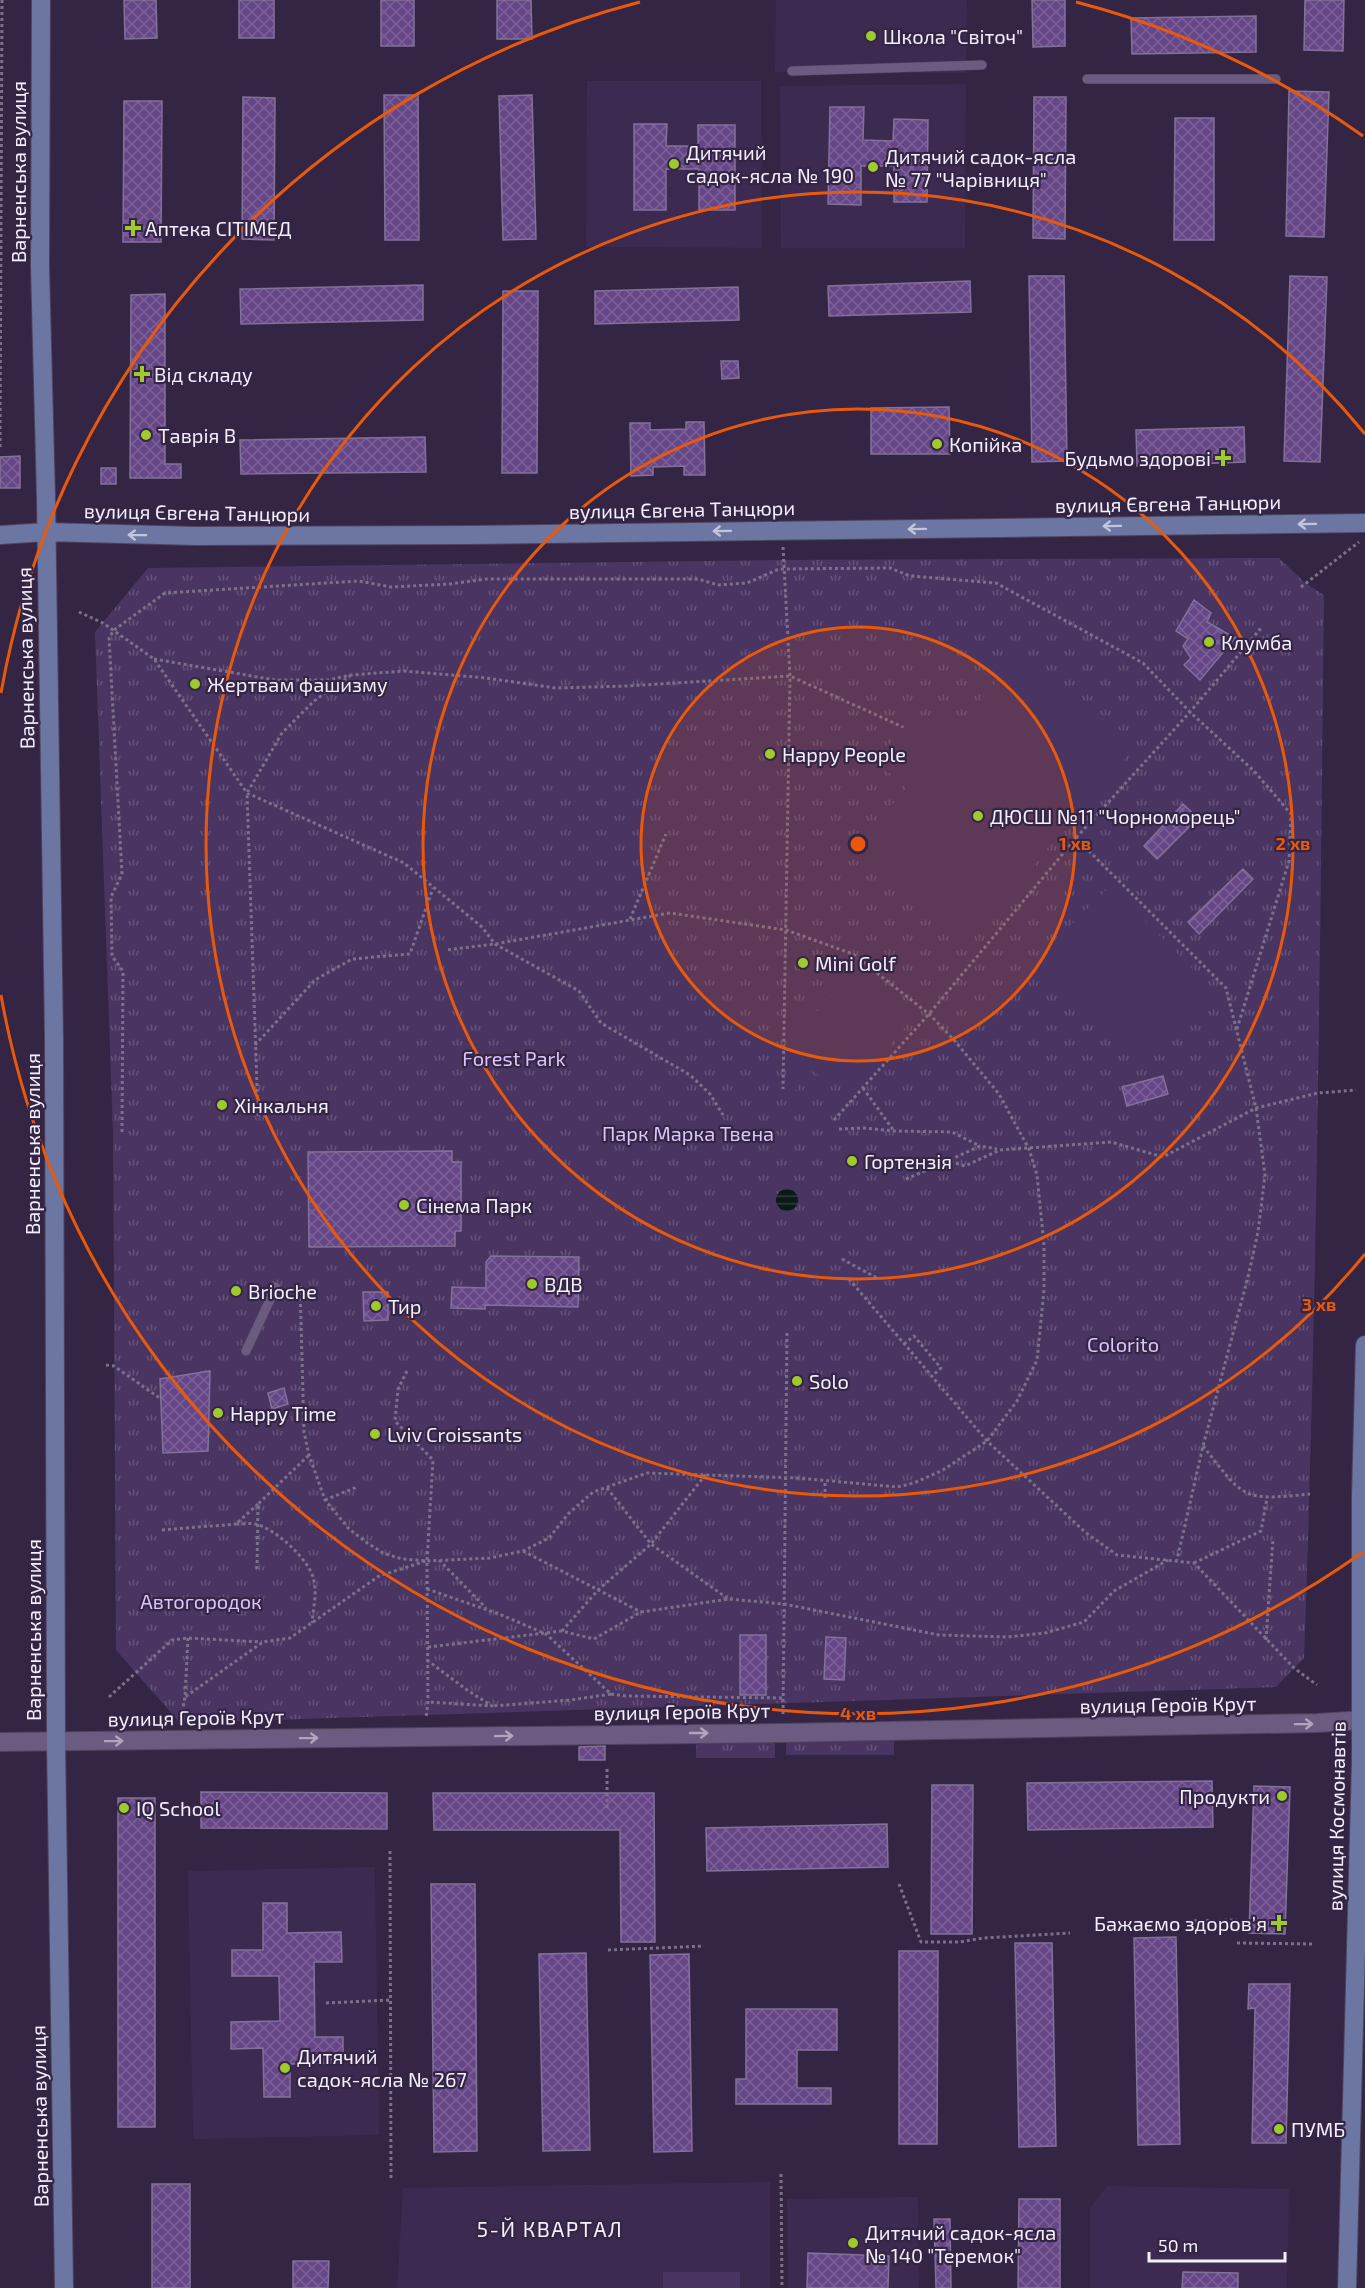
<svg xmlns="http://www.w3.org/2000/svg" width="1365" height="2288" viewBox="0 0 1365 2288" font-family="'Exo 2',sans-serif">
	<defs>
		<pattern id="grass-tufts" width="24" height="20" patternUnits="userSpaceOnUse" patternTransform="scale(1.5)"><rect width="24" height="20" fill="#4a3562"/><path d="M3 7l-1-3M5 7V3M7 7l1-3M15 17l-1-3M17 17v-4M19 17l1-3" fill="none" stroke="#655379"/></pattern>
		<pattern id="water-rules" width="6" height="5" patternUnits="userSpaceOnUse" patternTransform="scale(1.5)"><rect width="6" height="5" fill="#0b1a18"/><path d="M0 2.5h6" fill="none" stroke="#2f3c3a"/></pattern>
		<pattern id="building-cross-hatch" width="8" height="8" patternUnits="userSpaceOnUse" patternTransform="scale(1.5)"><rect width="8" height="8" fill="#654687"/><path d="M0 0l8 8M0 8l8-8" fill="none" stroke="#7c6199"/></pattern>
	</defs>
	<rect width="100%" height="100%" fill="#342545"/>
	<path fill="#3c2a51" d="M776,0H967L966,73L775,72Z
		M587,81H761L762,248L586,247Z
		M966,84L965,248H781L780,86Z
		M375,1867L379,2135L193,2139L188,1871Z
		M770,2182V2288H397L403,2188Z
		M1107,2186L1289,2189L1287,2288H1090V2208Z
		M918,2197L919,2288H788L787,2199Z"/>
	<path fill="url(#grass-tufts)" d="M1279,558L1305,583L1324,595C1320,950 1317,1304 1304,1658L1276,1687L180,1723L116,1650L113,1132L95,632L148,568L783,560Z
		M894,1740V1755H786V1741Z
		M696,1743H775V1758H696Z"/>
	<path fill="#4a3562" d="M1023,651L1137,744L968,941L858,845L906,788L875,760L914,716L966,717Z
		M1110,886L1215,991L1141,1066L1035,961Z
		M841,961L913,1018L851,1092L805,1067L797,1090L786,1087L789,1010L827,1011Z
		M663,2272H740V2288H663Z"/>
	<path fill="url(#water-rules)" d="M776 1200a11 11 0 1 1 22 0a11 11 0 1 1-22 0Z"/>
	<path fill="url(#building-cross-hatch)" stroke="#827198" stroke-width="1.5" d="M124,0H156L157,38L125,39Z
		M239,0H274V38H239Z
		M381,0H414V46H381Z
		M497,0H531L532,39H497Z
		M1032,0H1065V46L1033,47Z
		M1305,0H1344L1343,51L1304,50Z
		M1256,16V52L1132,54L1131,18Z
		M1289,91L1329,92L1324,237L1286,236Z
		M384,95H418L419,240H385Z
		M532,95L536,239L503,240L499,96Z
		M243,97L275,98L274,240L242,239Z
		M1034,97H1066L1065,239L1033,238Z
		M124,101H162L161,242H123Z
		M830,107H864L863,140L893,141L894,119L928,120L927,202H894V166H861V205L828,204Z
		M1175,118H1214V240H1174Z
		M634,124H667L666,146H698V125H735V210H699V169H666V210H634Z
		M1029,276H1064L1067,461L1032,462Z
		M1290,276L1327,277L1320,462L1284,461Z
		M970,281L971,312L829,316L828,286Z
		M423,285V320L241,324L240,289Z
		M738,287L739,320L595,324V291Z
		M503,291H538L537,473H502Z
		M165,294V464H181V478H130L131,295Z
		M721,361H738L739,378L722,379Z
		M949,407L950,454H871V408Z
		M686,422H704L705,475H684V466L653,467V475L631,476L630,423H650V430L686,429Z
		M1244,427L1245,462L1137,466L1136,430Z
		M425,437L426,472L241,474L240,440Z
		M20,456V488H0V457Z
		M101,468H116V484H101Z
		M1194,600L1211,613L1207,622L1235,638L1200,680L1184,665L1191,658L1183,646L1188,639L1176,631Z
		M1183,804L1198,818L1157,859L1144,846Z
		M1243,869L1253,879L1199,934L1188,922Z
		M1163,1076L1168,1094L1127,1106L1122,1087Z
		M452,1151V1162H461V1231H455V1246L309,1247L308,1152Z
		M491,1256L579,1257L578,1307L485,1305V1309L451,1308L452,1287L486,1288V1262Z
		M363,1292H388V1320L364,1321Z
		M210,1371L208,1451L163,1453L160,1379Z
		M284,1388L288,1404L272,1409L268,1393Z
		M740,1635H766V1695H740Z
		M826,1637L846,1638L844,1680L824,1679Z
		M605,1746V1760H579V1747Z
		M1212,1781L1213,1827L1028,1830L1027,1783Z
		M932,1785H973L972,1934H931Z
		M1254,1786L1290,1787L1285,1934L1249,1933Z
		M201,1792L387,1793V1829L201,1828Z
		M433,1793H654L655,1942H621L620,1830H434Z
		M118,1798H155V2127H118Z
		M887,1824L888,1867L707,1871L706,1828Z
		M431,1884H475L477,2151L434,2152Z
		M263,1903H287V1933L341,1932L342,1962H314L315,2037H343V2063L290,2064V2097H264L263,2048L231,2049V2022L280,2021L279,1976H232V1950H263Z
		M1176,1937L1180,2144L1138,2145L1134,1938Z
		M1015,1943H1052L1056,2146L1019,2147Z
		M899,1951H938L937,2144H899Z
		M586,1953L590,2150L543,2151L539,1954Z
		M689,1954L692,2151L654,2152L650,1955Z
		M1249,1984H1290L1286,2143H1252L1255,2008L1248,2009Z
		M746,2009H837V2050H797V2088H831V2104H736V2079H746Z
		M152,2184H190V2288H152Z
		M1019,2199H1060V2288H1018Z
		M934,2219H950L951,2288H936Z
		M808,2253L889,2256L888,2288H807Z
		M293,2261H329L328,2288H293Z
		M1183,2272L1238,2273V2288H1182Z"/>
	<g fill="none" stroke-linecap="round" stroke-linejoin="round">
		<defs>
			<path id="lane" d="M792,71L982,65
				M1087,79H1276
				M246,1351L276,1287"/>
			<path id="street" d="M0,1742L780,1733L1317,1723L1365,1720"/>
			<path id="secondary" d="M41,0L40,267L46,498L54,1039L56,1742L64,2288
				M0,535L46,532L196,536L469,535L1365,523
				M1347,2288L1361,1761V1497L1365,1345"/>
		</defs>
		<use href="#lane" stroke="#50425d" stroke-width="10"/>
		<use href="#street" stroke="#50425d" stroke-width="20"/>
		<use href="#secondary" stroke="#50425d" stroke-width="20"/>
		<path stroke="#7c718a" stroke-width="3" stroke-dasharray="3 3" stroke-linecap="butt" d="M0,447L2,0
			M783,547L790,676L783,1089
			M1301,587L1359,542
			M79,612L103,623L154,659L247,793L404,863L482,927L495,944L579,991L601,1023L690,1075L710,1094L723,1115
			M154,659L275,680H329L351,675L404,671L486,678L556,688L626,686L790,676L903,727
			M1076,838L1226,988L1256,1108L1265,1175L1258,1232L1248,1277L1203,1446L1177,1560
			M642,873L649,875
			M630,919L666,834
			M255,1045L315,980L352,959L410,954L433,888
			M863,1088L894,1131
			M258,1116L247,793L282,733L314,701L350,676
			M834,1120L929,1014L1076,838L1190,712L1262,627
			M839,1129L864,1128L894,1131L952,1132L980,1146
			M122,1132L123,971L112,956L111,897L122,874L109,638L114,630L165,593L359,581L391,587L450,584L486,579H698L718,585L747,583L779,569L890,568L910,576L996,583L1143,663L1190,712L1254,771L1291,814L1289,861L1236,1032
			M950,1160L980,1146L997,1149
			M906,1179L949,1161L965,1166L1000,1150L1111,1142L1163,1157L1256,1108L1318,1093L1356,1090
			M842,1259L877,1278
			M849,1279L987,1441L1085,1532L1117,1555L1194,1563L1294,1668L1317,1685
			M300,1286L304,1432L309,1455L325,1500L349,1529L366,1542L383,1553L402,1559L427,1561L490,1558L523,1551L549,1538L568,1514L593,1492L647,1473L798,1478L897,1487L914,1483L943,1470L987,1441L1017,1401L1037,1360L1044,1290V1245L1037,1175L1029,1149L999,1094L954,1040L929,1014L853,954L786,930L670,913L495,944L446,950
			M904,1344L914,1336L941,1368L932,1376
			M106,1365L114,1366L161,1399
			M407,1371L398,1389L395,1421L433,1460L427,1561L428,1702L426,1719
			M1203,1446C1245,1499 1241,1501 1310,1494
			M607,1488L651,1544L727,1598
			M825,1498V1481
			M325,1500L357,1487
			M258,1504L236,1524C242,1524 249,1523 255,1524C275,1528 311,1561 314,1581C317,1595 313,1610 312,1623
			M162,1530L236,1524
			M523,1551L641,1612
			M439,1560L486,1608
			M1194,1563L1261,1531L1267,1498
			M257,1569L258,1504L309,1455
			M427,1589L499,1614L546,1634L611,1694L571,1700L492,1706
			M562,1631L598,1590L651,1544L706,1474
			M188,1638L185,1697L263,1642L290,1638L379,1576L426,1561
			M1266,1640L1273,1538
			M428,1647L562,1631L594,1639L641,1612L729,1599L784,1604L939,1635L1008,1637L1045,1633L1084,1622L1114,1591L1168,1560
			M427,1660L467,1690L492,1706L428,1702
			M611,1694L626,1696L783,1698
			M109,1697L172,1640L188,1638L262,1642
			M783,1714L787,1333
			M180,1724L185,1697
			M607,1769V1810
			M390,1851L391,2181
			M899,1884L921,1942H959L984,1938L1070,1933
			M1188,1921L1237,1920
			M1237,1943L1314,1944
			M608,1950L704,1946
			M326,2003L390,2000
			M781,2174L782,2288"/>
		<use href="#lane" stroke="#6b5b80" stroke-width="9"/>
		<use href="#street" stroke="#6b5b80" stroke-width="18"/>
		<use href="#secondary" stroke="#6b76a2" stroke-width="18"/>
	</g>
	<defs><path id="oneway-shaft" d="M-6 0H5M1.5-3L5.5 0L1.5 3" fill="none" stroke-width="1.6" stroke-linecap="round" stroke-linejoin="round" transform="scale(1.5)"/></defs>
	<g stroke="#c4c5dc">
		<use href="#oneway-shaft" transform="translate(1307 524) rotate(179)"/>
		<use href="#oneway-shaft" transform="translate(1112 526) rotate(179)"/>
		<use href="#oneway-shaft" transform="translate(917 529) rotate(179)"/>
		<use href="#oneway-shaft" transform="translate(722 531) rotate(179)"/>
		<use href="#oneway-shaft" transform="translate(137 535) rotate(-179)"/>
	</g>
	<g stroke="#b0a5be">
		<use href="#oneway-shaft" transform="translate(1304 1724) rotate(-1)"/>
		<use href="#oneway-shaft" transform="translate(699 1733)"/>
		<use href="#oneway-shaft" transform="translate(504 1736) rotate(-1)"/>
		<use href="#oneway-shaft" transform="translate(309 1738) rotate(-1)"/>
		<use href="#oneway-shaft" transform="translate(114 1741) rotate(-1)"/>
	</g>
	<circle cx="858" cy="844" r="217" fill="#e8590c" fill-opacity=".12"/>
	<g fill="none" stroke="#e8590c" stroke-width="3">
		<circle cx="858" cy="844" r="217"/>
		<circle cx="858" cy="844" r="435"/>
		<path d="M1365 1254A652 652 0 1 1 1365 434"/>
		<path d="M1363 1552A870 870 0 0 1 1 995M1 693A870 870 0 0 1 640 2M1076 2A870 870 0 0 1 1363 136"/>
	</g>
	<g fill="#9fca2d" stroke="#342545" stroke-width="2">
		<circle cx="871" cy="36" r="6"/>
		<circle cx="674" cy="164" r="6"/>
		<circle cx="873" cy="167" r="6"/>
		<path d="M130 219h6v6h6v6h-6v6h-6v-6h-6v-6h6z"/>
		<path d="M139 365h6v6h6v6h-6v6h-6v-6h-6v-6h6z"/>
		<circle cx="146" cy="435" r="6"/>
		<circle cx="937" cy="444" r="6"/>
		<path d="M1220 449h6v6h6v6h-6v6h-6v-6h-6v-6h6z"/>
		<circle cx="1209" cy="642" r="6"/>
		<circle cx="195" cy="684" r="6"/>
		<circle cx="770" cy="754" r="6"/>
		<circle cx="978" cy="816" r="6"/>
		<circle cx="803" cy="963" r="6"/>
		<circle cx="222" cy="1105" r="6"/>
		<circle cx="852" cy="1161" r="6"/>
		<circle cx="404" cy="1205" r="6"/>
		<circle cx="532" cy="1284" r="6"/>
		<circle cx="236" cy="1291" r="6"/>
		<circle cx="376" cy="1306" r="6"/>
		<circle cx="797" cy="1381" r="6"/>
		<circle cx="218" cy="1413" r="6"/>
		<circle cx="375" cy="1434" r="6"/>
		<circle cx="1282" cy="1796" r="6"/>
		<circle cx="124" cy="1808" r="6"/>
		<path d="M1276 1914h6v6h6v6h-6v6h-6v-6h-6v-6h6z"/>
		<circle cx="285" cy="2068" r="6"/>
		<circle cx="1279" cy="2129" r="6"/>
		<circle cx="853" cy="2243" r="6"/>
	</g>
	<g text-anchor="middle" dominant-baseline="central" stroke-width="4.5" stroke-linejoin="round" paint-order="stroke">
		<g font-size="20" fill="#f4effc" stroke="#342545" text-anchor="start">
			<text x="883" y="36">Школа "Світоч"</text>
			<text x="686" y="152">Дитячий<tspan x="686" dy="23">садок-ясла № 190</tspan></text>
			<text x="885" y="156">Дитячий садок-ясла<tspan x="885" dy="23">№ 77 "Чарівниця"</tspan></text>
			<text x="145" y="228">Аптека СІТІМЕД</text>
			<text x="154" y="374">Від складу</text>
			<text x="158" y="435">Таврія В</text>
			<text x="949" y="444">Копійка</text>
			<text x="1211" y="458" text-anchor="end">Будьмо здорові</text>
			<text x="1221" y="642">Клумба</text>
			<text x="207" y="684">Жертвам фашизму</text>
			<text x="782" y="754">Happy People</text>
			<text x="990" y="816">ДЮСШ №11 "Чорноморець"</text>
			<text x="815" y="963">Mini Golf</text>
			<text x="234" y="1105">Хінкальня</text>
			<text x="864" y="1161">Гортензія</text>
			<text x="416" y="1205">Сінема Парк</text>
			<text x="544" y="1284">ВДВ</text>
			<text x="248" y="1291">Brioche</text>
			<text x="388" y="1306">Тир</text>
			<text x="809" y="1381">Solo</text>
			<text x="230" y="1413">Happy Time</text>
			<text x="387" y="1434">Lviv Croissants</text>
			<text x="1270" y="1796" text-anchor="end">Продукти</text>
			<text x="136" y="1808">IQ School</text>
			<text x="1267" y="1923" text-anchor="end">Бажаємо здоровʼя</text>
			<text x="297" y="2056">Дитячий<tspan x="297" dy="23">садок-ясла № 267</tspan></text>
			<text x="1291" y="2129">ПУМБ</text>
			<text x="865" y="2232">Дитячий садок-ясла<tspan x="865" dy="23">№ 140 "Теремок"</tspan></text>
		</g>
		<g font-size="20" fill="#f4effc" stroke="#342545">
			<text transform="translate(18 172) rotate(-90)">Варненська вулиця</text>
			<text transform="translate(1168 503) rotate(-1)">вулиця Євгена Танцюри</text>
			<text transform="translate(682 509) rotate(-1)">вулиця Євгена Танцюри</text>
			<text transform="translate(197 512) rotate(1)">вулиця Євгена Танцюри</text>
			<text transform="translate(25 658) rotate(-91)">Варненська вулиця</text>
			<text transform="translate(32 1144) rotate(-90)">Варненська вулиця</text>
			<text transform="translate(33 1630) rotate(-90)">Варненська вулиця</text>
			<text transform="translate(1168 1704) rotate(-1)">вулиця Героїв Крут</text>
			<text transform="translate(682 1711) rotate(-1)">вулиця Героїв Крут</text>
			<text transform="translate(196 1717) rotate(-1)">вулиця Героїв Крут</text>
			<text transform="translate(1336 1816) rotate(-89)">вулиця Космонавтів</text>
			<text transform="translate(39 2116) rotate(-91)">Варненська вулиця</text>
		</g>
		<g font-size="20" fill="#dcc4fd" stroke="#342545">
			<text x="514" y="1058">Forest Park</text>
			<text x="688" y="1133">Парк Марка Твена</text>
			<text x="1123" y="1344">Colorito</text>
			<text x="201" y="1601">Автогородок</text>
		</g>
		<g font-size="21" letter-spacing="1.5" fill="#f4effc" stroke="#342545">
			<text x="550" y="2228">5-Й КВАРТАЛ</text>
		</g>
	</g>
	<circle cx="858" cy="844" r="9" fill="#e8590c" stroke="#342545" stroke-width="3"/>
	<g font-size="18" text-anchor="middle" font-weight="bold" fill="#e8590c" stroke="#342545" stroke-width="4.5" stroke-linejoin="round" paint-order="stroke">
		<text x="1075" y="850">1 хв</text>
		<text x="1293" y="850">2 хв</text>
		<text x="1319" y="1311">3 хв</text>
		<text x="858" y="1720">4 хв</text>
	</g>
	<path d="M1149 2252v9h136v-9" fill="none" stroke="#f4effc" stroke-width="3"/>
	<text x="1158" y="2252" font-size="18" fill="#f4effc" stroke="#342545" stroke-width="4.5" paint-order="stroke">50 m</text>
</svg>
